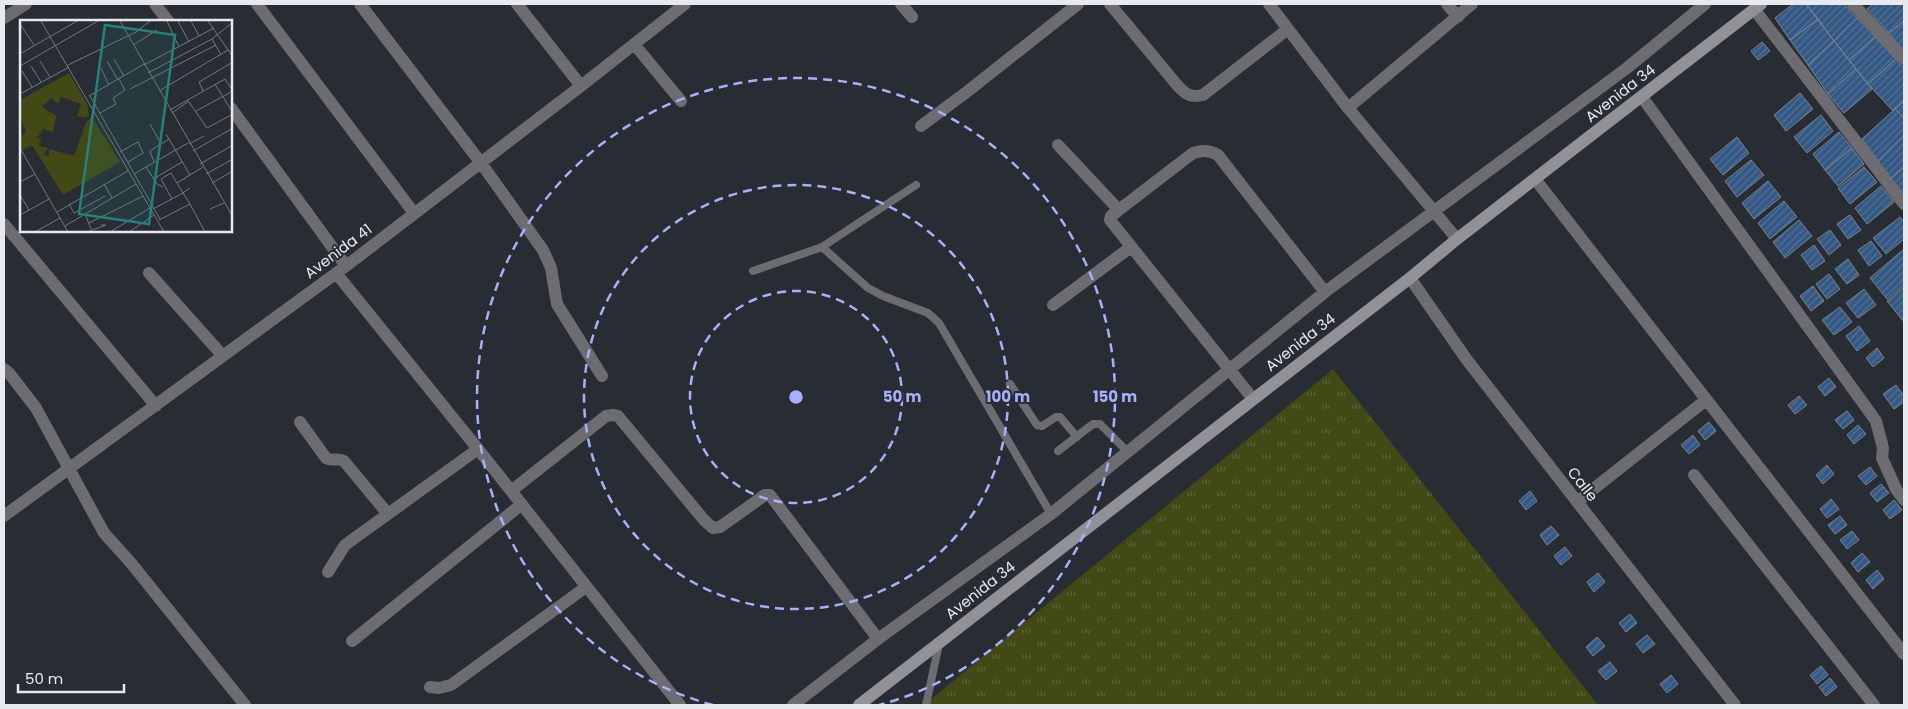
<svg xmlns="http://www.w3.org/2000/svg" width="1908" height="709" viewBox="0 0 1908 709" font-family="Poppins,sans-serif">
	<defs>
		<pattern id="grass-tufts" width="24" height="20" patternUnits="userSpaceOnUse" patternTransform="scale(1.25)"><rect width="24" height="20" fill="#434915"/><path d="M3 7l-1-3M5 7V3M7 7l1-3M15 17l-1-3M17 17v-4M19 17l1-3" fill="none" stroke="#5e6337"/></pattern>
		<pattern id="building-hatch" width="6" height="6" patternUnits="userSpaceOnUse" patternTransform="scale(1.25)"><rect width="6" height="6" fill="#345884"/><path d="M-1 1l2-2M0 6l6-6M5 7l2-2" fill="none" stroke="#517096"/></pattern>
	</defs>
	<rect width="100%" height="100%" fill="#282d33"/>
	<path fill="url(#grass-tufts)" d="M1333,369L1598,705H924Z"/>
	<path fill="url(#building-hatch)" stroke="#7d838b" d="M1793,4H1806L1818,19L1790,40L1775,18Z
		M1806,4H1844L1857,18L1834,41Z
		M1873,4H1904V21L1889,33L1867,9Z
		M1857,18L1875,37L1849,60L1834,41Z
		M1818,19L1834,41L1808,65L1790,40Z
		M1904,21V51L1889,33Z
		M1875,37L1896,59L1868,84L1849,60Z
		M1834,41L1856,69L1828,94L1808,65Z
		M1762,42L1770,51L1758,60L1751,51Z
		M1896,59L1904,69V101L1893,111L1868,84Z
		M1856,69L1872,89L1844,113L1828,94Z
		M1800,93L1813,109L1786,131L1774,115Z
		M1904,101V118L1895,109Z
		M1895,109L1904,118V135L1878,161L1862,139Z
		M1821,115L1833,131L1807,153L1794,137Z
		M1839,132L1852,148L1825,170L1813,154Z
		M1904,135V167L1891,178L1878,161Z
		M1737,137L1749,153L1723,175L1710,159Z
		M1852,148L1864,164L1838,186L1825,170Z
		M1751,160L1764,175L1737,197L1725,181Z
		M1864,167L1877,182L1850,204L1838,188Z
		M1904,167V195L1891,178Z
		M1768,181L1781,197L1754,219L1742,203Z
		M1881,186L1894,202L1867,224L1855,208Z
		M1784,201L1797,217L1770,239L1758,223Z
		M1850,215L1861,230L1848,239L1837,224Z
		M1900,217L1904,222V239L1886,254L1873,238Z
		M1799,220L1812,236L1785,258L1773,242Z
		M1830,230L1841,245L1829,255L1817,239Z
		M1871,241L1882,256L1869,266L1858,250Z
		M1814,245L1825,261L1812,270L1801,255Z
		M1904,249V285L1887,299L1870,278Z
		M1848,259L1859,275L1847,284L1835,269Z
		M1829,274L1840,289L1827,299L1816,284Z
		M1813,286L1824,301L1811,311L1800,296Z
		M1904,287V322L1887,301Z
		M1864,289L1876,305L1858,318L1846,303Z
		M1840,307L1852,322L1834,335L1822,320Z
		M1859,326L1870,341L1857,351L1846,336Z
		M1877,348L1884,358L1873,367L1866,358Z
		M1829,378L1836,387L1825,396L1818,387Z
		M1896,385L1904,396V402L1894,409L1883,394Z
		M1799,396L1807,405L1795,414L1788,405Z
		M1847,411L1854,420L1843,429L1835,420Z
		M1709,422L1716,431L1705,440L1698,431Z
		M1858,425L1866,434L1854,444L1847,435Z
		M1693,435L1700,445L1689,454L1681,445Z
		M1827,465L1834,474L1823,484L1816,475Z
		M1870,467L1877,476L1866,485L1858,476Z
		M1881,484L1889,493L1877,502L1870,493Z
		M1530,491L1537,501L1526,510L1519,501Z
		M1831,499L1839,509L1827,518L1820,509Z
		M1894,500L1902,510L1890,519L1883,510Z
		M1840,516L1847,525L1835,534L1828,525Z
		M1551,526L1559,535L1547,545L1540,535Z
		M1852,531L1859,540L1847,549L1840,540Z
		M1565,547L1572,556L1561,565L1554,556Z
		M1862,553L1870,562L1858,572L1851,563Z
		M1877,570L1884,579L1873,589L1866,580Z
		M1598,573L1605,582L1594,592L1587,582Z
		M1630,614L1637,623L1626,632L1619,623Z
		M1647,635L1655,644L1643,653L1636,644Z
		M1597,637L1605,646L1593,656L1586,647Z
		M1610,662L1617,671L1606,680L1598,671Z
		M1821,666L1828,675L1817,684L1810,675Z
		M1671,675L1678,684L1667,693L1660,684Z
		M1830,678L1837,687L1826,696L1819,687Z"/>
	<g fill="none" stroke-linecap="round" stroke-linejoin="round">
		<path stroke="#6d6d71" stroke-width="8" d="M822,247L916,185
			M753,271L822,247L868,288L883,296L928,313L939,323L1051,514
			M1010,384L1037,425L1042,426L1056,417H1060L1077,437
			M1058,451L1093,424H1100L1128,452
			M926,705L939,644"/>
		<path stroke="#6d6d71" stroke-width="12" d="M155,4L168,21
			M257,4L414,213
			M360,4L481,163L543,250L551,268L557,304L602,376
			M517,4L581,86
			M901,4L912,17
			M1110,4L1177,85C1186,94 1189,98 1203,95L1288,29
			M1269,4L1348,108
			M1447,4L1458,17
			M1853,4L1904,59
			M1754,9L1904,204
			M4,18L26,4
			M634,44L681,101
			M1642,97L1876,421L1883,448L1882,458L1896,489L1904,500
			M231,108L346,266
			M921,126L968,91L1078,4
			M1058,145L1118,209
			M1535,179L1904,654
			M4,224L156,406
			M1457,239L1348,108L1472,4
			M149,273L223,356
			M336,273L478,449L680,705
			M1410,278L1467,360L1735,705
			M1053,305L1131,247
			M4,369L9,373L36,408L104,533L131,563L245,705
			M1253,399L1110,220L1111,216L1193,153C1203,150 1209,150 1218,155L1325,292
			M300,422L326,458C332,462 338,457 344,461L388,514
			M1694,475L1874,705
			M511,491L606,416L613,415L618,416L704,520L713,528L720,527L765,495H770L878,639
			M1577,502L1706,400
			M4,516L346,266L581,86L685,4
			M328,572L345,545L478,449
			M352,641L522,504
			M430,687L439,688L451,685L586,587
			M793,705L878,639L1051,514L1325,292L1627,68L1705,4"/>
		<path stroke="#929198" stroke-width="12" d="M859,705L1410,278L1457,239L1761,4"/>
	</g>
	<g fill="none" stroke="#a7b0fc" stroke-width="2.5" stroke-dasharray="9 6">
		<circle cx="796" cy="397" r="106"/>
		<circle cx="796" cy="397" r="212"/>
		<path d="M713 705A319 319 0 1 1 879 705"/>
	</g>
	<g text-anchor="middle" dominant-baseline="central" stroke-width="4" stroke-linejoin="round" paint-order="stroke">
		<g font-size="15" fill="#e6eaee" stroke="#282d33">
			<text transform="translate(1620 93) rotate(-38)">Avenida 34</text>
			<text transform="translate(338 251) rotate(-37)">Avenida 41</text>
			<text transform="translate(1300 342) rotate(-38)">Avenida 34</text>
			<text transform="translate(1583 484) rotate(52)">Calle</text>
			<text transform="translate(980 590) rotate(-38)">Avenida 34</text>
		</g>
	</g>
	<g transform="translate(20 20)">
		<rect width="212" height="212" fill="#282d33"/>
		<path d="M49,53L67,84L69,95L65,98L57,96L61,84L41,77L38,84L31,78L22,87L36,96L33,112L23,109L17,118L21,119L19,126L28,128L24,135L29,136V129L54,136L66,102L72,97L100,142L43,175L12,125L3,130L0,126V116L6,112L0,97V80Z" fill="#434915"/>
		<path fill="none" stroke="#74797e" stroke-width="1" d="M21,1L144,212M100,1L213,197M147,1L159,27M158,1L169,22M171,1L179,16M188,1L213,37M0,4L14,25M192,19L201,35M113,25L137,10M0,34L57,1M94,39L104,56M20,41L30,57M87,41L98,60M48,45L116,12L130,1M124,45L194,8M0,46L78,1M11,46L21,62M81,48L89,65M2,51L12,67M128,53L192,19L213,2M195,64L213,93M110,69L196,25M139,71L208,30M183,71L179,62L213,42M0,74L49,47M69,76L124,44M70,76L140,199M169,82L187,108L213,94M150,90L205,59L213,71M176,91L213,71M80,93L96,84L93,78L105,70L99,59M152,93L169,81M130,104L141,124M146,114L170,155M169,124L184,116M0,128L48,212M173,131L213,108M100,132L118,122L123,133L108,142M134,142L130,131L149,119M180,144L213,125M126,147L168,123M114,154L126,147L137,164L143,167M186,154L213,139M133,159L162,142M0,162L15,154M157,163L183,147M192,163L213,151M84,164L92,178M0,175L9,190M152,179L141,159L151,153L163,173L170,168M49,184L54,193L85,176M133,189L163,173L170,184M190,189L204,183M37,192L108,151M65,194L71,209M0,195L29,179M139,200L170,184L185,212M69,203L123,176M45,206L116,164M15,212L40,198M67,212L86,205H81M90,212L130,188M109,212L134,195"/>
		<path fill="#24827b" fill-opacity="0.15" stroke="#24827b" stroke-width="2.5" d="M85,5L155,15L129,204L59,194Z"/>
		<rect width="212" height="212" fill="none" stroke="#e6eaee" stroke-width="2.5"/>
	</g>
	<circle cx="796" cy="397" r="8" fill="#a7b0fc" stroke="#282d33" stroke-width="2.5"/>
	<g font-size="15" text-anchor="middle" font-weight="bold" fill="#a7b0fc" stroke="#282d33" stroke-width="4" stroke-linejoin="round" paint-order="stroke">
		<text x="902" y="402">50 m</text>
		<text x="1008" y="402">100 m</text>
		<text x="1115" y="402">150 m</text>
	</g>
	<rect width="1908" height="709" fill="none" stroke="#e6eaee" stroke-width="10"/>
	<path d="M18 684v8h106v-8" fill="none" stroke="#e6eaee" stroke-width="2.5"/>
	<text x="25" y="684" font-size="15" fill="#e6eaee" stroke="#282d33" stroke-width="4" paint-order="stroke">50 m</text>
</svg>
